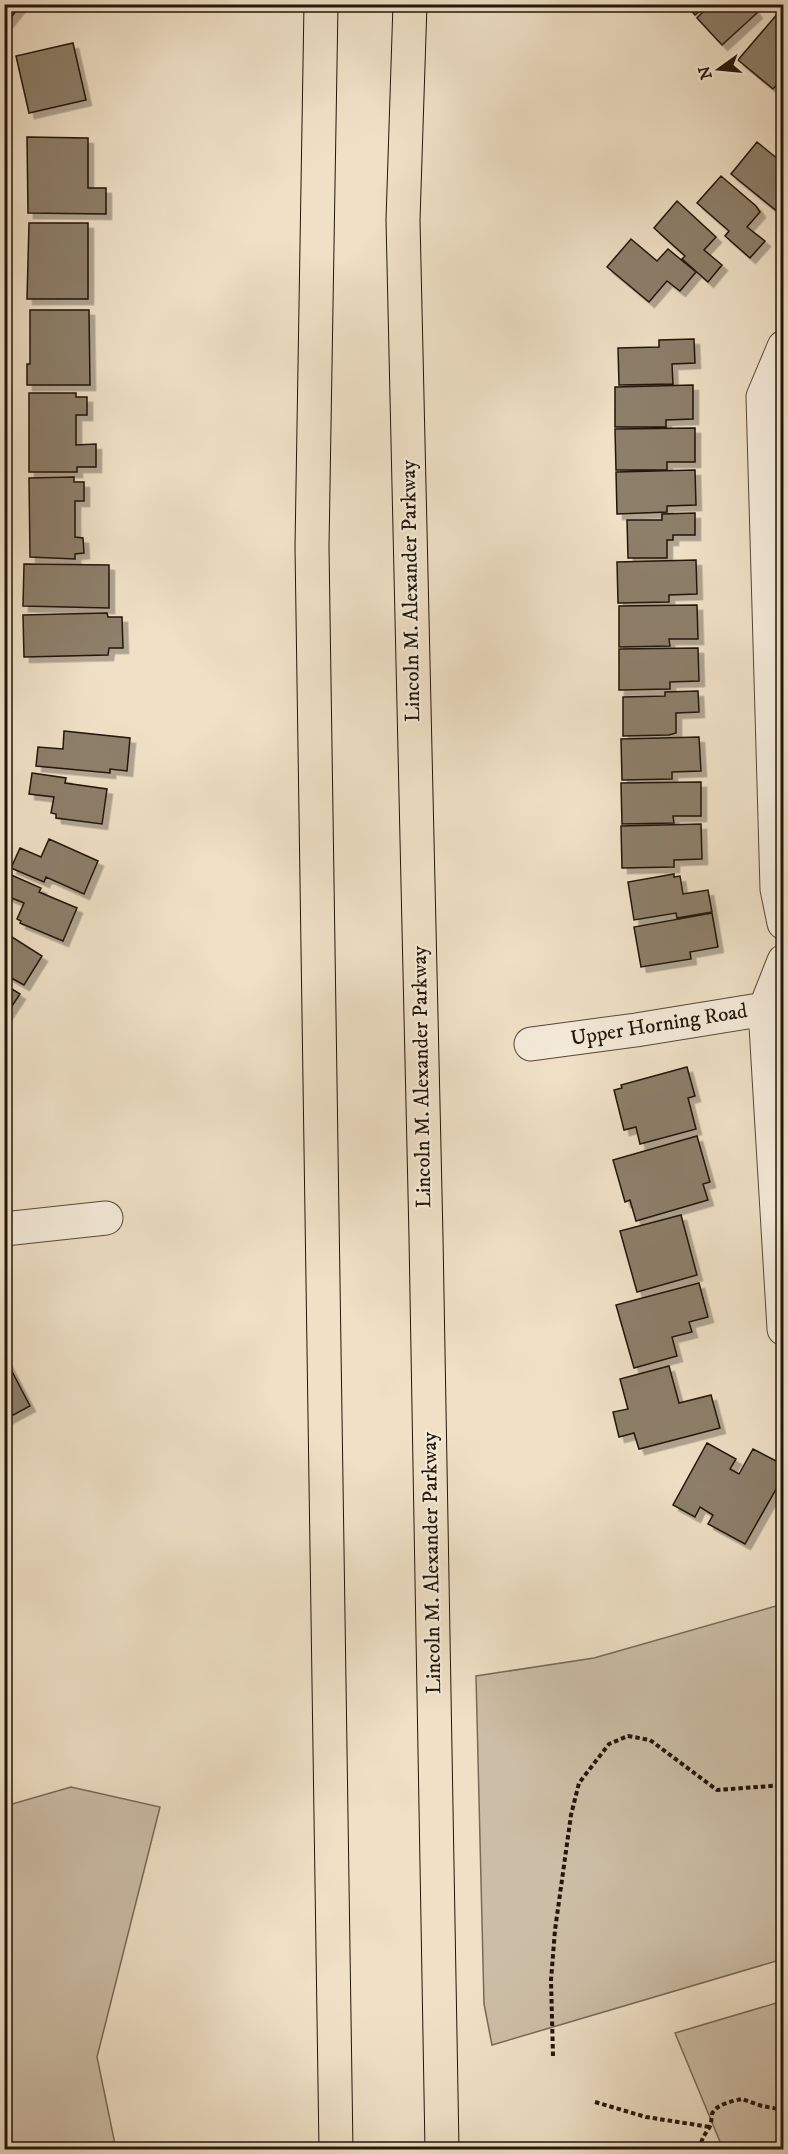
<svg xmlns="http://www.w3.org/2000/svg" width="788" height="2154" viewBox="0 0 788 2154" font-family="'IM FELL DW Pica',serif">
	<defs>
		<filter id="shadow"><feDropShadow dx="5.5" dy="5.5" stdDeviation="0" flood-color="#0004"/></filter>
	</defs>
	<rect width="100%" height="100%" fill="#efe0c6"/>
	<filter id="stains"><feTurbulence type="fractalNoise" baseFrequency=".00333" numOctaves="4"/><feColorMatrix values="0 0 0 0 .2 0 0 0 0 .09 0 0 0 0 .02 0 0 0 .5 -.17"/></filter>
	<radialGradient id="worn" r=".72"><stop offset=".6" stop-color="#630" stop-opacity="0"/><stop offset="1" stop-color="#630" stop-opacity=".3"/></radialGradient>
	<path fill="#ccbea6" stroke="#776a58" stroke-width="1.5" d="M783,1604V1959L492,2045L484,2004L476,1676L594,1658Z
		M71,1787L160,1807L97,2057L116,2149H5V1806Z
		M783,2001V2149H723L675,2033Z"/>
	<path fill="#8d7f6b" stroke="#221609" stroke-width="1.5" filter="url(#shadow)" d="M4,4H22L4,26Z
		M685,4H707L695,15Z
		M711,4H756L753,8L757,13L722,45L697,18Z
		M784,6V76L773,89L738,60Z
		M73,43L86,100L29,113L16,56Z
		M27,137L88,138V188H106V214L28,213Z
		M757,142L784,164V217L731,174Z
		M721,176L756,206L760,212L747,227L765,241L750,258L725,236L729,231L697,203Z
		M677,201L716,237L704,250L722,265L708,282L682,259L685,256L654,228Z
		M29,223H88V299H27Z
		M631,239L657,261L668,249L696,272L680,291L667,281L649,302L607,267Z
		M30,310H89L90,385H27V364H30Z
		M694,339L695,363L672,364L673,384L619,385L618,348L659,347V340Z
		M693,385V419L666,420V427H615V387Z
		M29,393H76V397H87V415H76V445L96,444V467H77V472H29Z
		M695,428V462H667V470H616L615,429Z
		M695,470L696,505L667,506V512L617,514L616,472Z
		M74,477V482H84V501H75V537L83,538L84,553L75,554V559L30,557L29,478Z
		M695,513V535H673V540H667V558H628L627,520H662V514Z
		M696,560L697,594L669,595V602L618,603L617,562Z
		M24,564L109,565V608L23,606Z
		M697,605L698,639H669L670,646L619,647V606Z
		M107,613L108,617H122L123,648H109L108,655L24,657L23,615Z
		M698,648L699,681L670,682V689L619,690V649Z
		M698,691L699,712L676,713V733L669,735L623,736V697L665,696V692Z
		M64,731L130,738L127,771L110,769V773L36,766L38,747L63,749Z
		M699,737L701,771L672,772V779L622,780L621,739Z
		M32,773L66,778L65,783L107,789L102,824L56,818V814L51,813L54,797L29,794Z
		M701,782V816H673L674,823L622,824L621,783Z
		M701,824L702,859L674,860V867L622,868L621,826Z
		M49,839L98,861L84,894L46,877L44,882L11,868L20,848L41,857Z
		M9,874L41,888L39,892L77,908L63,941L20,923L21,921L17,919L24,903L4,895V885Z
		M674,874V877L680,876L683,894L708,890L712,912L677,918L676,913L634,920L628,882Z
		M712,913L718,947L690,952L691,959L641,967L634,927Z
		M4,932L42,956L24,985L4,974Z
		M4,984L20,994L4,1018Z
		M687,1067L695,1096L688,1098L696,1129L640,1144L636,1127L624,1130L614,1090L622,1088L621,1085Z
		M697,1136L710,1182L703,1184L708,1200L636,1221L630,1200L625,1202L613,1160Z
		M681,1215L697,1275L637,1292L620,1231Z
		M699,1283L708,1317L689,1322L692,1332L672,1337L677,1356L634,1368L616,1305Z
		M4,1356L30,1406L4,1420Z
		M669,1366L679,1403L711,1395L720,1428L639,1449L634,1433L619,1437L613,1412L628,1409L620,1379Z
		M707,1443L736,1459L730,1469L739,1474L753,1449L784,1465V1475L745,1544L708,1524L713,1515L700,1507L695,1517L673,1505Z"/>
	<g fill="none" stroke-linecap="round" stroke-linejoin="round">
		<defs>
			<path id="street" d="M784,347L763,397L777,889L784,923
				M784,961L765,1009L784,1329
				M531,1044L636,1030L765,1009L782,999
				M4,1229L106,1218"/>
			<path id="highway" d="M321,4L312,547L336,2150
				M410,4L403,220L426,1237L442,2150"/>
		</defs>
		<use href="#street" stroke="#554838" stroke-width="35"/>
		<use href="#highway" stroke="#221609" stroke-width="35"/>
		<path stroke="#221609" stroke-width="4" stroke-dasharray="4.5 3" stroke-linecap="butt" d="M553,2056L551,1980L555,1930L571,1815L579,1783L609,1744L628,1736L650,1740L717,1790L784,1785
			M595,2102L646,2117L710,2127
			M701,2150C700,2140 704,2136 709,2128C712,2123 711,2119 712,2114C716,2104 733,2101 742,2099L762,2106L784,2110"/>
		<use href="#street" stroke="#f5ebda" stroke-width="33"/>
		<use href="#highway" stroke="#efe0c6" stroke-width="33"/>
	</g>
	<g text-anchor="middle" dominant-baseline="central" stroke-width="4.5" stroke-linejoin="round" paint-order="stroke">
		<g font-size="21" fill="#221609" stroke="#f5ebda">
			<text transform="translate(411 591) rotate(-91)">Lincoln M. Alexander Parkway</text>
			<text transform="translate(659 1025) rotate(-9)">Upper Horning Road</text>
			<text transform="translate(422 1077) rotate(-91)">Lincoln M. Alexander Parkway</text>
			<text transform="translate(432 1563) rotate(-91)">Lincoln M. Alexander Parkway</text>
		</g>
	</g>
	<rect width="788" height="2154" fill="none" stroke="#efe0c6" stroke-width="24"/>
	<rect x="6" y="6" width="776" height="2142" fill="none" stroke="#221609" stroke-width="3"/>
	<rect x="12" y="12" width="764" height="2130" fill="none" stroke="#221609" stroke-width="1.5"/>
	<g transform="translate(719 69) rotate(255)" stroke="#f5ebda" stroke-width="4.5" paint-order="stroke">
	<path d="M0-4.5L10 22L0 15L-10 22Z" fill="#221609"/>
	<text y="-9" font-size="16" font-weight="bold" text-anchor="middle" fill="#221609">N</text>
	</g>
	<rect width="100%" height="100%" filter="url(#stains)"/>
	<rect width="100%" height="100%" fill="url(#worn)"/>
</svg>
